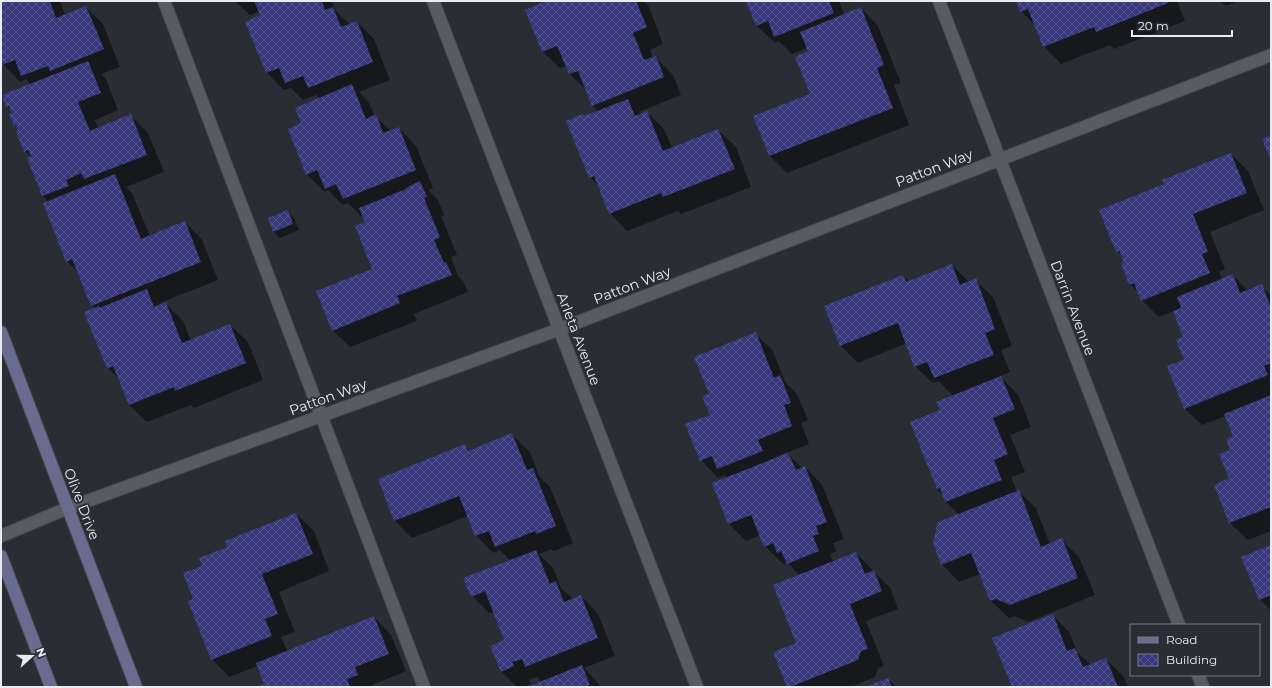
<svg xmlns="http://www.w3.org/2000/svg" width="1272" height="688" viewBox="0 0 1272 688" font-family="Montserrat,sans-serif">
	<defs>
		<pattern id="building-cross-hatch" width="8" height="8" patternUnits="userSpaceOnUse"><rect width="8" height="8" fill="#37387c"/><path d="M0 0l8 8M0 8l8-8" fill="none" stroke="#54558f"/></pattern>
	</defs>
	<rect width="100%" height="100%" fill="#2b2d34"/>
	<path fill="#0007" d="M1,1H60L65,15L86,7L103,24L120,67L101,74L106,79L118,110L95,120L98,128L131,116L148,133L164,172L126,187L132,193L150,236L185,222L202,240L218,280L160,303L161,305L165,303L183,321L191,341L230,325L248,342L263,380L194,408L191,405L147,422L129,405L120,380L108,368L95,308L92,305L79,273L67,261L49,202L43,196L28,159L31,157L25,151L20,131L15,125L12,111L7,106L31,85L26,79L20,82L3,64L1,59Z
		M235,1H332L335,10L350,25L357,22L374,39L390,80L359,92L369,103L375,116L391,131L399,128L416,146L433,188L428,190L438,200L444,215L441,216L457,255L451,257L458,276L463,281L468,292L414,314L417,321L350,347L332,330L373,269L367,223L364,215L361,216L348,203L343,205L328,190L325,192L307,175L289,129L302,124L320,99L316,95L303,100L291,88L284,90L267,73L246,22L262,16L260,11L250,15Z
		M549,1H644L648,5L663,44L650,50L653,58L655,57L673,75L681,95L639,112L641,114L647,112L664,129L672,148L718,130L736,147L751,187L681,214L678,211L627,231L610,213L600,187L590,177L585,117L599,112L593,106L587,91L570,74L566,66L560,68L542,51Z
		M748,1H839L844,15L861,8L878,26L901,83L894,85L909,125L787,173L770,156L754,117L811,95L809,52L807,48L792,54L779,41L775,43L757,26Z
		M1017,1H1177L1185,21L1114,49L1110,45L1061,64L1044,46L1036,26L1021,11Z
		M1220,1H1239L1226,6Z
		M1231,154L1248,171L1264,210L1210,232L1225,269L1219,272L1222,279L1233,275L1248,291L1261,286L1271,295V531L1248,540L1230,523L1215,485L1230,479L1231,450L1234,437L1226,416L1202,425L1184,408L1186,360L1185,338L1174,311L1159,317L1142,300L1139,293L1130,284L1123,257L1117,251L1165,185Z
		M288,212L294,218L299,230L280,238L274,232Z
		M952,265L969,282L975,280L993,297L1012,346L1001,350L1010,372L1000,376L1018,395L1031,427L1010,435L1025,472L1011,477L1017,492L1018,491L1036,508L1050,544L1062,540L1079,557L1095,595L1028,622L1015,616L1009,618L991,601L980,574L959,582L942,564L959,515L946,502L943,495L937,489L953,396L939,381L933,383L915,366L907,343L858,363L841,346L903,276L909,282Z
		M755,333L773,351L785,382L797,394L808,420L801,423L809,444L775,457L776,459L788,454L802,468L805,467L822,485L844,539L833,543L836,551L830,554L833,562L856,553L891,589L898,609L866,621L884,666L878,668L875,677L851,687H788L797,643L800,576L787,562L783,564L765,546L761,535L746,541L729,524L727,478L724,475L718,478L701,460L711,416L710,394Z
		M512,435L530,452L539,476L550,487L573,543L554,551L551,549L539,554L553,568L561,588L573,599L581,596L598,614L615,656L584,668L599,684L601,687H529L542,682L537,677L529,680L531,684L523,687H517L501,671L506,640L494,612L489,613L472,596L511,561L500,550L493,553L476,535L468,516L412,538L395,521L465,446L470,451Z
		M296,514L314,531L329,571L279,592L295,632L281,637L288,652L374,617L391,635L406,671L372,685L373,687H260L265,685L258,666L229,677L212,659L195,600L203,566L228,548Z
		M1271,546V611L1260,599Z
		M1052,615L1070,633L1077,652L1091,665L1106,659L1124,677L1128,687H1013Z
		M888,679L896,687H867Z"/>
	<path fill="url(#building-cross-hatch)" d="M1,1H50L56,18L86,6L104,49L50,71L48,66L21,76L15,60L2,65L1,62Z
		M254,1H322L325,10L333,7L341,27L357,21L373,62L308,88L303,76L285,83L279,68L266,73L245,22L260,15Z
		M546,1H636L647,27L633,33L644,60L656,56L664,77L592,106L578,71L569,74L557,46L542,52L525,10Z
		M746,1H829L834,13L774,37L768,21L756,26Z
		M1016,1H1167L1168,3L1096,32L1094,27L1043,47L1028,9L1020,12Z
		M861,7L884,65L877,68L893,108L769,156L753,116L810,94L795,57L808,51L800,32Z
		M88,61L101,93L78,102L90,131L131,114L147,155L84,179L81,173L66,180L69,186L42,196L27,158L31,156L28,150L24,152L16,131H18L16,125L14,126L9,114L12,113L9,106L6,107L2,95Z
		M352,84L366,119L376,114L383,133L399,127L416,170L343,199L336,184L325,189L317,170L306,175L288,129L301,123L295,108Z
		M628,99L635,116L647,111L663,151L718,129L735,169L663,197L661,193L609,214L594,176L589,178L566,121L583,114L584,116Z
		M1271,135V161L1262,139Z
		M1231,153L1247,193L1193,214L1208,252L1202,254L1210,273L1141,301L1134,283L1129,285L1121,263L1124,262L1119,251L1116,252L1099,210L1164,184L1162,180Z
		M115,174L141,239L185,221L201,262L91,306L72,259L66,262L43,203Z
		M420,181L427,197L424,198L440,237L434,240L444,263L446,262L452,275L397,296L400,303L332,331L316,291L372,269L355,226L365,222L359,208L406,189V188Z
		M288,210L293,224L273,232L268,218Z
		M952,264L960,285L976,278L995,329L985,333L994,355L934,378L927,362L914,367L898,323L840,346L824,306L903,275L906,282Z
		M1233,274L1240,293L1262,284L1271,308V363L1264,366L1268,375L1184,409L1167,366L1184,360L1176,340L1183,337L1173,311L1181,308L1177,297Z
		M147,289L154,307L166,302L182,343L230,324L246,363L175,391L174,387L129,405L113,366L107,369L84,312L99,306V308Z
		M756,332L774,378L780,375L791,403L784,405L792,426L758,440L763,451L717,469L712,456L700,461L685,424L710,415L702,396L709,394L694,357Z
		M1001,376L1015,409L993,418L1008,454L994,460L1002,480L945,502L940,488L937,489L910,422L940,410L936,402Z
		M1271,395V507L1229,523L1214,485L1229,478L1219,454L1230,450L1226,439L1233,436L1224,414Z
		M512,433L527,470L533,468L556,526L536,534L535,531L495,547L489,531L475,536L459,496L394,521L378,479L465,444L468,451Z
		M788,453L796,470L805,466L827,522L816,526L819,534L813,536L819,551L787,564L781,551L777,553L773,543L764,547L751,515L728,524L712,483Z
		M1019,490L1041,547L1062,538L1078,578L1010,605L996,599L990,601L971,553L941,565L933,543L938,522Z
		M296,513L313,554L262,574L278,614L265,619L272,636L211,660L188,601L193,599L183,573L202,566L199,558L227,547L225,541Z
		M1271,545V595L1259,600L1241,557Z
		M536,550L550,584L556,581L564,602L581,595L598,638L525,667L522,659L512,662L514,666L501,672L490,646L504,640L485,591L471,597L463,578Z
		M856,552L865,574L874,570L882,591L850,604L868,649L861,651L858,660L790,687H787L773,652L796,643L773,585Z
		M1053,614L1067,651L1075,648L1083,667L1106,658L1118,687H1012L992,638Z
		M374,616L389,654L355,667L358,675L347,679L350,687H257L264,684L256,663Z
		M582,665L590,685H588L589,687H527Z
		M888,678L892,687H865Z"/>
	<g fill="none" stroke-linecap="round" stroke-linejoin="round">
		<defs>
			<path id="service" d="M164,1L424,687"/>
			<path id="minor" d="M433,1L697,687
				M939,1L1179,625
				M1198,675L1203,687"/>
			<path id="tertiary" d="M1,536L68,508L560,329L1271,55"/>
			<path id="secondary" d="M1,332L136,687
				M1,556L51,687"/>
		</defs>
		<use href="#service" stroke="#48494f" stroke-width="14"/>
		<use href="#minor" stroke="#48494f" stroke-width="14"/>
		<use href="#tertiary" stroke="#48494f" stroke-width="14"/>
		<use href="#secondary" stroke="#48494f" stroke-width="14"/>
		<use href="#service" stroke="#595b63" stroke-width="12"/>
		<use href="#minor" stroke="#595b63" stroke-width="12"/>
		<use href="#tertiary" stroke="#595b63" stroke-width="12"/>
		<use href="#secondary" stroke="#696c8f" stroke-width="12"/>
	</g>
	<g text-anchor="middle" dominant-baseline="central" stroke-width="3.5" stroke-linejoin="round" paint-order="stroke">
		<g font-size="14" fill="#ebecf1" stroke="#2b2d34">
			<text transform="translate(934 168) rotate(-21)">Patton Way</text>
			<text transform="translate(632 285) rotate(-21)">Patton Way</text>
			<text transform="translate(1073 308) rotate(69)">Darrin Avenue</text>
			<text transform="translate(579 339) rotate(69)">Arleta Avenue</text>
			<text transform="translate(328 397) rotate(-20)">Patton Way</text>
			<text transform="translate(82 504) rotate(69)">Olive Drive</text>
		</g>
	</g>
	<rect width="1272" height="688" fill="none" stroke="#ebecf1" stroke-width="4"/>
	<rect x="1130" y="624" width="130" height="52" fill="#2b2d34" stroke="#787980"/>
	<rect x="1138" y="637" width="20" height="6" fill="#696c8f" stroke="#787980"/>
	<text x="1166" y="644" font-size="12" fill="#ebecf1">Road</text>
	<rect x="1138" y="654" width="20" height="12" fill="url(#building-cross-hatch)" stroke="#787980"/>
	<text x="1166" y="664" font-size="12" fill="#ebecf1">Building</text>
	<g transform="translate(32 656) rotate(69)" stroke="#2b2d34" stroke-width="3" paint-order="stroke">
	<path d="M0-3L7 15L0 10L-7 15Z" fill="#ebecf1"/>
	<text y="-6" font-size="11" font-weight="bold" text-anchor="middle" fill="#ebecf1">N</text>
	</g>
	<path d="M1132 30v6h100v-6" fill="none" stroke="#ebecf1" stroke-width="2"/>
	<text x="1138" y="30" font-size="12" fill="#ebecf1" stroke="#2b2d34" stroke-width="3" paint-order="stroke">20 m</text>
</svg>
